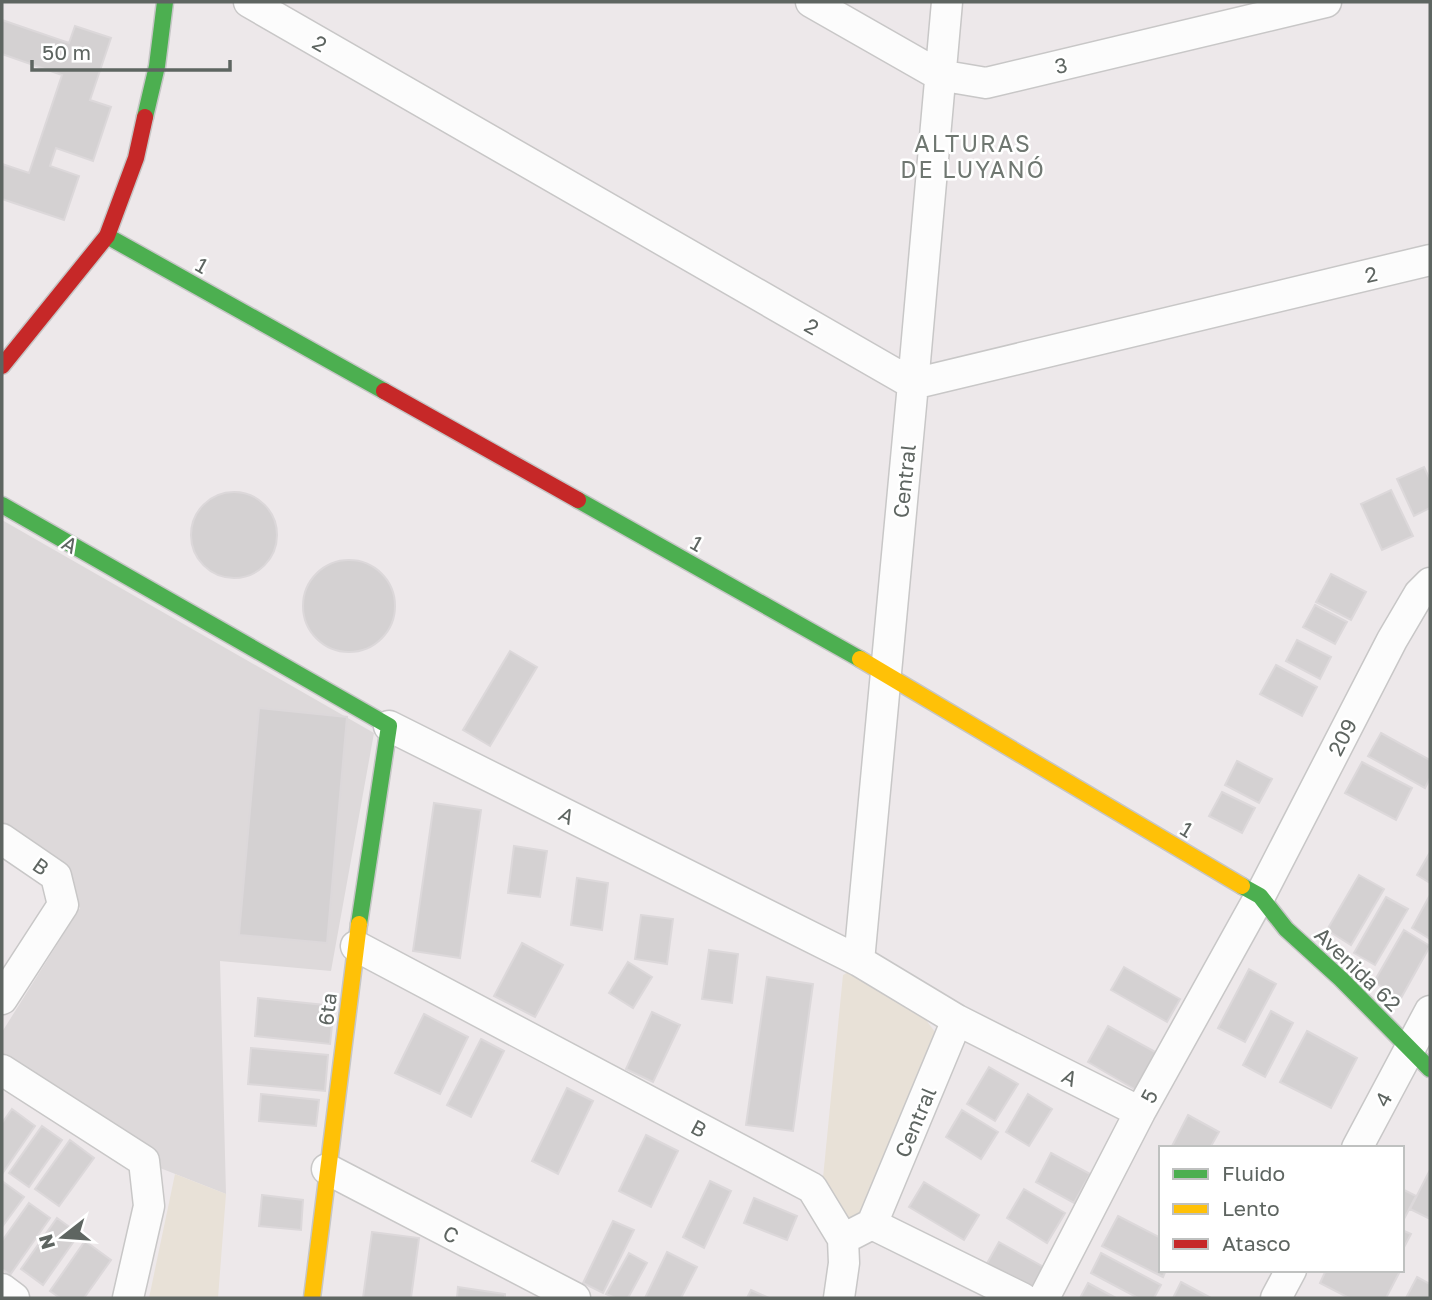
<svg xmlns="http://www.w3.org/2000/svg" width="1432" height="1300" viewBox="0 0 1432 1300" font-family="'Golos Text',sans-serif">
	<rect width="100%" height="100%" fill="#ede8ea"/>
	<path fill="#ddd9da" d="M2,520L374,733L331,971L220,961L226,1194L122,1153L2,1071V1032L80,908L2,847Z"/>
	<path fill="#e8e1d7" d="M854,969L911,1000L935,1032L916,1086L861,1220L845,1222L823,1178L843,975Z
		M175,1174L226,1194L218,1298H149Z"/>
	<path fill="#d4d1d2" stroke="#dcd8da" stroke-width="2" d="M2,20L69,43L75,26L111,38L90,100L111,107L93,161L56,148L50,166L79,176L64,220L2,199V164L29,173L62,75L2,54Z
		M1424,467L1430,480V508L1414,516L1397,479Z
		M1391,490L1413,536L1382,550L1361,504Z
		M191 535a43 43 0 1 1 86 0a43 43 0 1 1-86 0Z
		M303 606a46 46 0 1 1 92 0a46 46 0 1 1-92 0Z
		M1331,574L1366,592L1351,620L1316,602Z
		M1315,605L1347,622L1335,644L1303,627Z
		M1297,640L1331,657L1320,679L1286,661Z
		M510,651L537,667L490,746L463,730Z
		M1276,665L1317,687L1302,716L1260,694Z
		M259,708L347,717L327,943L239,935Z
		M1381,733L1430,760V778L1425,788L1368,756Z
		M1237,761L1272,779L1259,803L1225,785Z
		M1362,762L1412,788L1396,820L1345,793Z
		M1222,792L1255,808L1242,833L1209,816Z
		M434,803L481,810L460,958L413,951Z
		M514,846L547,851L540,897L508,893Z
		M1429,854L1430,855V883L1417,875Z
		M1359,875L1384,889L1351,945L1327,930Z
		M577,878L608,883L602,930L571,925Z
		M1430,895V939L1412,928Z
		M1386,897L1408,909L1375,965L1354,953Z
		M641,915L673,919L667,964L635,959Z
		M1404,930L1430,946L1401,998L1374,982Z
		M522,943L563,965L535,1017L494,996Z
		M709,950L738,954L732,1003L702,999Z
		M628,962L652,977L633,1008L609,993Z
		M1124,967L1180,999L1167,1022L1111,990Z
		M1249,969L1276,984L1245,1042L1218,1028Z
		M767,977L813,984L793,1131L746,1125Z
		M258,998L334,1006L330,1044L255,1036Z
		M1271,1011L1293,1023L1265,1077L1243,1065Z
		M652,1012L680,1025L653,1082L626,1069Z
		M424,1014L468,1037L440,1094L395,1073Z
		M1108,1026L1157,1053L1136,1090L1088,1062Z
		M1307,1031L1357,1058L1331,1108L1280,1082Z
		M481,1039L504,1051L471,1117L447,1105Z
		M251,1048L328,1055L325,1091L248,1084Z
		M989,1067L1018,1084L995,1121L967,1104Z
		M567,1088L593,1101L558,1174L532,1161Z
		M261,1094L319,1100L316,1126L259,1121Z
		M1028,1094L1052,1109L1029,1146L1006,1132Z
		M12,1109L35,1126L2,1174V1123Z
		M962,1110L998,1132L981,1159L946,1137Z
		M1188,1115L1219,1132L1210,1148H1171Z
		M42,1126L62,1140L29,1187L9,1173Z
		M646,1135L678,1151L651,1207L619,1191Z
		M70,1140L94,1158L59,1206L35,1189Z
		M1051,1153L1090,1174L1074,1203L1036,1182Z
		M1430,1170V1219L1410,1209Z
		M2,1181L24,1197L2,1227Z
		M710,1181L731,1191L704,1248L683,1237Z
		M924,1182L979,1215L964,1240L909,1207Z
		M1024,1189L1065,1213L1047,1243L1007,1218Z
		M1402,1189L1416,1196L1404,1219L1402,1218Z
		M262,1195L303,1200L301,1230L259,1226Z
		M754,1198L797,1216L787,1240L744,1223Z
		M29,1203L50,1218L10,1275L2,1269V1241Z
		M1118,1216L1161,1238V1270H1166L1163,1277L1102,1246Z
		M57,1218L79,1234L43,1285L21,1269Z
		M613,1221L634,1230L603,1293L583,1283Z
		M1402,1230L1411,1234L1402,1251Z
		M372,1232L419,1238L411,1298H363Z
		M85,1241L111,1260L84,1298H60L50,1291Z
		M999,1242L1047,1269L1034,1292L986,1265Z
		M667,1252L697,1267L681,1298H645Z
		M629,1253L647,1263L628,1298H615L606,1294Z
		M1101,1253L1161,1285L1154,1298H1138L1091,1273Z
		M1326,1270H1394L1399,1273L1386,1298H1349L1320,1283Z
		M1417,1277L1430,1284V1298H1406Z
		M1181,1282L1211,1298H1173Z
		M1088,1283L1116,1298H1080Z
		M458,1287L505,1294V1298H457Z
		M751,1290L769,1298H747Z"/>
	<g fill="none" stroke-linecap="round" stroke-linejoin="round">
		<defs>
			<path id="street" d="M249,2L913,384L1430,260
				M811,2L939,75L986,83L1326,2
				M389,726L859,961L957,1020L1140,1112
				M2,839L56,876L63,905L2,999
				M356,946L812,1188L843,1239L872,1224L1022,1298
				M859,961L913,384L947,2
				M2,1070L144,1161L149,1206L128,1298
				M1357,1148L1430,1011
				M327,1169L575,1298
				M872,1224L957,1020
				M2,1289L14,1298
				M839,1298L844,1263L843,1239
				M1044,1298L1140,1112L1260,896L1392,640L1419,594L1430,583
				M1276,1298L1291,1270"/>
			<path id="fast" d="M145,117L157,66L165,2
				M107,236L384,391
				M578,500L860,659
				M2,505L389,726L359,924
				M1242,886L1260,896L1286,929L1341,979L1430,1069"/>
			<path id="slow" d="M860,659L1242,886
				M312,1298L359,924"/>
			<path id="jam" d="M2,366L107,236L136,158L145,117
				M384,391L578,500"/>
		</defs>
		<use href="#street" stroke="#c8c7c7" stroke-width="33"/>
		<use href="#fast" stroke="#c6c6c6" stroke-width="19"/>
		<use href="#slow" stroke="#c6c6c6" stroke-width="19"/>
		<use href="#jam" stroke="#c6c6c6" stroke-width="19"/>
		<use href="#street" stroke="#fcfcfc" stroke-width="30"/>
		<use href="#fast" stroke="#4caf50" stroke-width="16"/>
		<use href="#slow" stroke="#ffc107" stroke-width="16"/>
		<use href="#jam" stroke="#c62828" stroke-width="16"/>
	</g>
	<g text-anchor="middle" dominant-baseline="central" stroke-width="5" stroke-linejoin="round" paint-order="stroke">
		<g font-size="21" fill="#5e6561" stroke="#fff">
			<text transform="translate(320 43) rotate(30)">2</text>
			<text transform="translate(1061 65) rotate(-13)">3</text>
			<text transform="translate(202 265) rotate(29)">1</text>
			<text transform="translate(1371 274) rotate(-13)">2</text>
			<text transform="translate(812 326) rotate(30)">2</text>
			<text transform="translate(904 481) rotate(-84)">Central</text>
			<text transform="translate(697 543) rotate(29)">1</text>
			<text transform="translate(70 544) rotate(30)">A</text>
			<text transform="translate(1342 737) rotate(-63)">209</text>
			<text transform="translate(567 815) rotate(27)">A</text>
			<text transform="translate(1187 829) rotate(31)">1</text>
			<text transform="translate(41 866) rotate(35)">B</text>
			<text transform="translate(1358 969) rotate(44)">Avenida 62</text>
			<text transform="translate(327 1009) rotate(-83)">6ta</text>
			<text transform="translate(1070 1077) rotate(27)">A</text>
			<text transform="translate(1149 1096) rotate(-61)">5</text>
			<text transform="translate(1383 1099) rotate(-62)">4</text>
			<text transform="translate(915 1122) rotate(-67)">Central</text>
			<text transform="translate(699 1128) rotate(28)">B</text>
			<text transform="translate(451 1234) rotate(28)">C</text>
		</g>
		<g font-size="23" letter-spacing="2" fill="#6f7771" stroke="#fff">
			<text x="973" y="143">ALTURAS<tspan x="973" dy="26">DE LUYANÓ</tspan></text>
		</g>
	</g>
	<rect width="1432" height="1300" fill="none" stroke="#5e6561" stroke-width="7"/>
	<rect x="1159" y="1146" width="245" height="126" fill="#ffffff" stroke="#bfc1c0" stroke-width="2"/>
	<rect x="1173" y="1169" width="35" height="10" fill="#4caf50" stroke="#bfc1c0" stroke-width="2"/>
	<text x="1222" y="1181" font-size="21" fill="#5e6561">Fluido</text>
	<rect x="1173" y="1204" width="35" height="10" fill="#ffc107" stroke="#bfc1c0" stroke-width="2"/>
	<text x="1222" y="1216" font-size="21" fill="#5e6561">Lento</text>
	<rect x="1173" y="1239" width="35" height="10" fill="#c62828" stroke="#bfc1c0" stroke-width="2"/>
	<text x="1222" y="1251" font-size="21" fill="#5e6561">Atasco</text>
	<g transform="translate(63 1237) rotate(253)" stroke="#ffffff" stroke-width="5" paint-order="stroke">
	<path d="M0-5L12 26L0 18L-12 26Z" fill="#5e6561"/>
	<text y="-10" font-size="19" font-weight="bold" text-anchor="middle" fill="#5e6561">N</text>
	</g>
	<path d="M32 60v10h198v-10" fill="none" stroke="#5e6561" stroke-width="3.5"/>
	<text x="42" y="60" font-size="21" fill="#5e6561" stroke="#ffffff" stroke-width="5" paint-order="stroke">50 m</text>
</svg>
